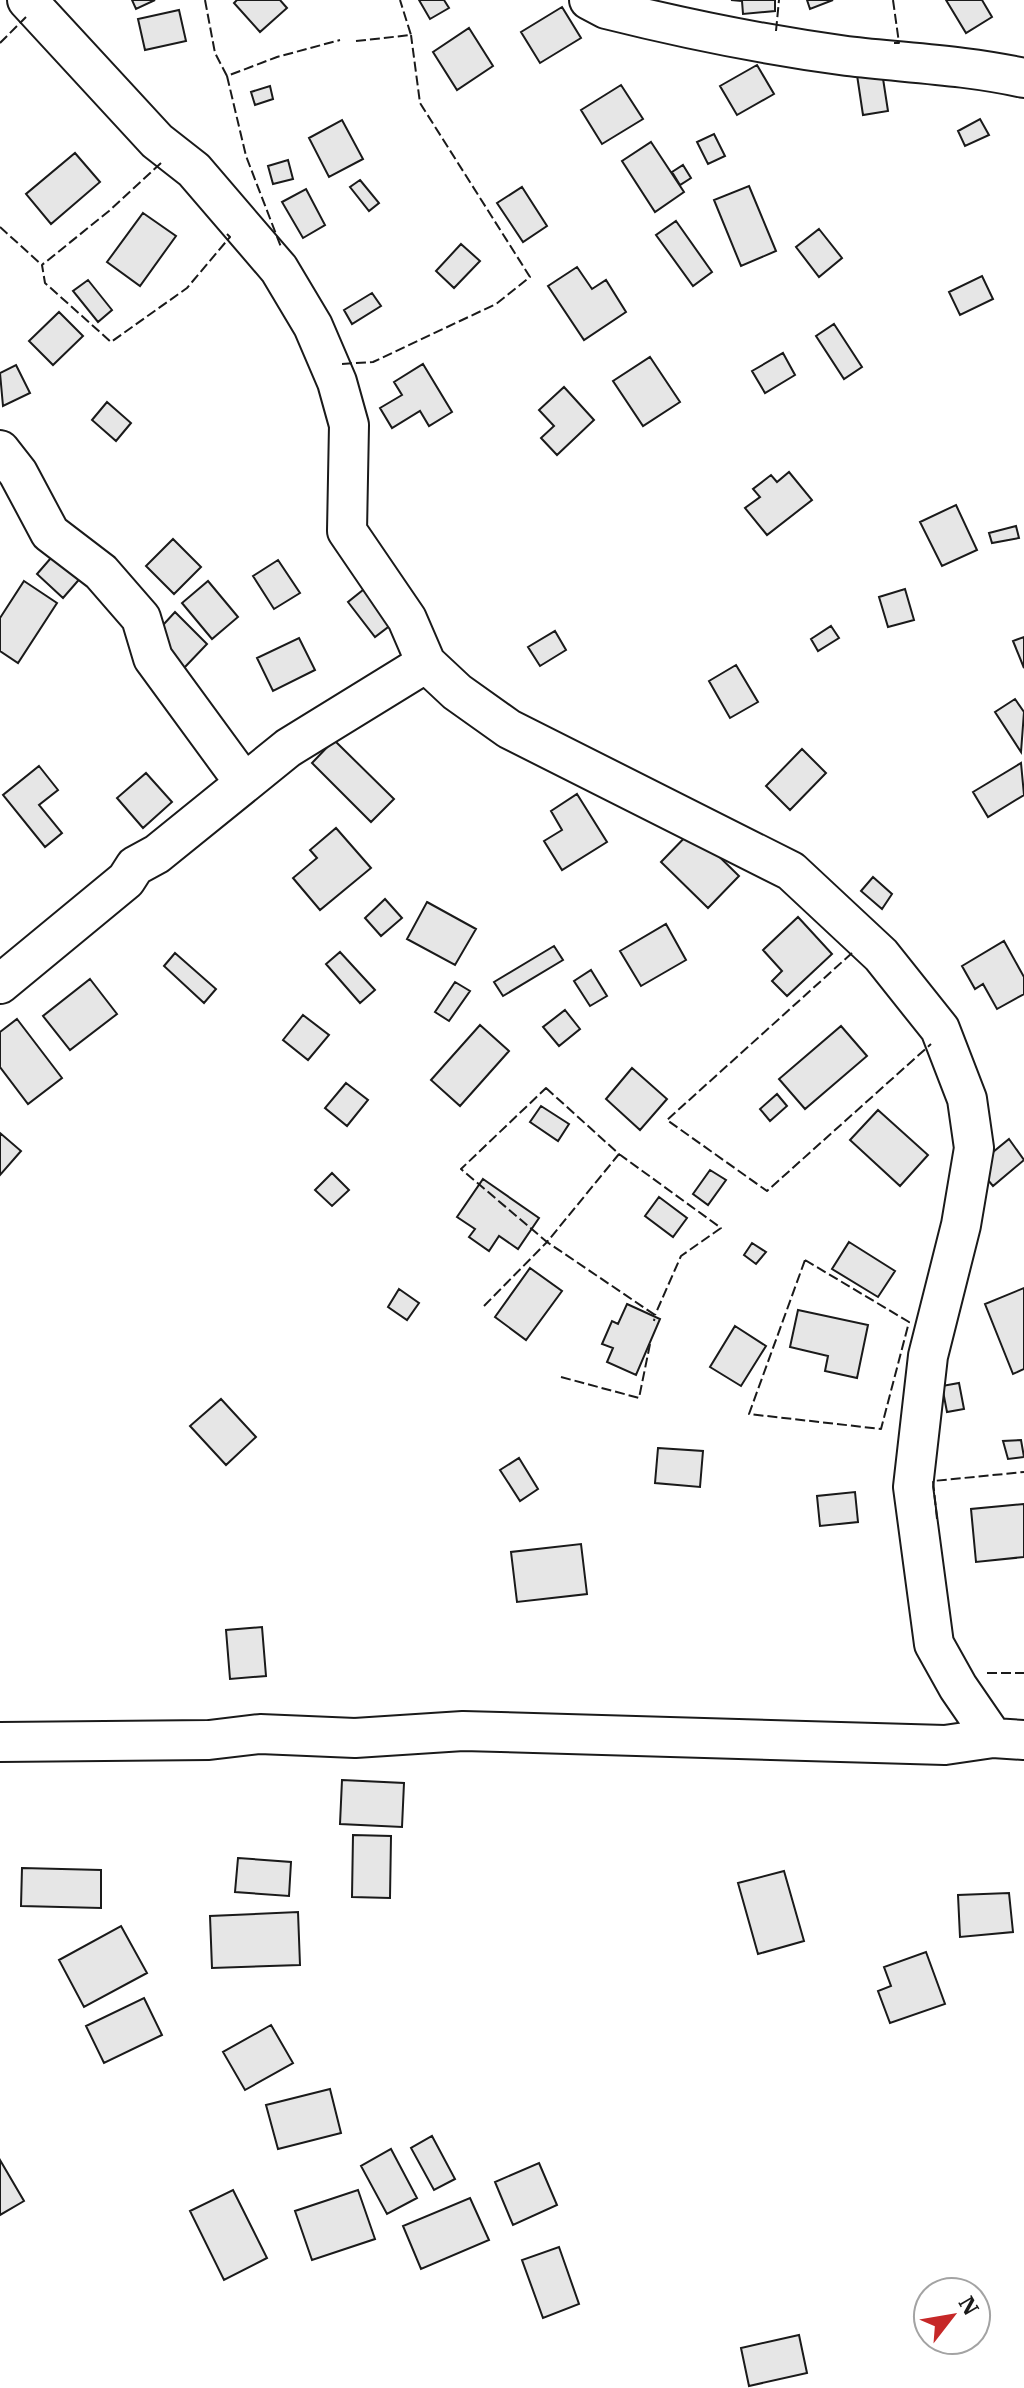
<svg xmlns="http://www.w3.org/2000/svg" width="1024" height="2388" viewBox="0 0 1024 2388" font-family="'IBM Plex Serif',serif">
	<rect width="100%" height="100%" fill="#fff"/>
	<path fill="#e6e6e6" stroke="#1a1a1a" stroke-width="2" d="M132,0H155L136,9Z
		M237,0H280L287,8L260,32L234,3Z
		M419,0H444L449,8L430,19Z
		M731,0H775V11L743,14L742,1Z
		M807,0H833L810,9Z
		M946,0H982L992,17L966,33Z
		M562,7L581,38L540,63L521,32Z
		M179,10L186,41L145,50L138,19Z
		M469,28L493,66L457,90L433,52Z
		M757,65L774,94L737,115L720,86Z
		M882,72L888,111L863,115L857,75Z
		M621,85L643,119L602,144L581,110Z
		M270,86L273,99L255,105L251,92Z
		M980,119L989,135L965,146L958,131Z
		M342,120L363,159L329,177L309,138Z
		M714,134L725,156L708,164L697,142Z
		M651,142L684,192L655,212L622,161Z
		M75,153L100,182L51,224L26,194Z
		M288,160L293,179L273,184L268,166Z
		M683,165L691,178L680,185L672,172Z
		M360,180L379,203L369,211L350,187Z
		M749,186L776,251L741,266L714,200Z
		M522,187L547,226L523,242L497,203Z
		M306,189L325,225L303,238L282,202Z
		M143,213L176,236L140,286L107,262Z
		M676,221L712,272L693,286L656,235Z
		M819,229L842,258L819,277L796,247Z
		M461,244L480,261L454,288L436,271Z
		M577,267L592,289L606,280L626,312L584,340L548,286Z
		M982,276L993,299L960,315L949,292Z
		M88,280L112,310L98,322L73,291Z
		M372,293L381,306L352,324L344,310Z
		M59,312L83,336L53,365L29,341Z
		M834,324L862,367L844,379L816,336Z
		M783,353L795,375L765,393L752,371Z
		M650,357L680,402L643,426L613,381Z
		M423,364L452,412L429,426L420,411L392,428L380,408L402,395L394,382Z
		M16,365L30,393L3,406L0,373Z
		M564,387L594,420L557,455L541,438L554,426L539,410Z
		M107,402L131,423L116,441L92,420Z
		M789,472L812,500L767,535L745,508L760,497L753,489L771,475L777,482Z
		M956,505L977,550L942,566L920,522Z
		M1016,526L1019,538L992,543L989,533Z
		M173,539L201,567L174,594L146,566Z
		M57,551L83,575L63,598L37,574Z
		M278,560L300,593L274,609L253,576Z
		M24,581L57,603L18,663L0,651V618Z
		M208,581L238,617L212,639L182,603Z
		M368,586L396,621L375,637L348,602Z
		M905,589L914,620L888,627L879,597Z
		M175,612L207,644L184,668L152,637Z
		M831,626L839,638L818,651L811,639Z
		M555,631L566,650L540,666L528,647Z
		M1024,637V668L1013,641Z
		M299,638L315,670L273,691L257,658Z
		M736,665L758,702L730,718L709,681Z
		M1015,699L1024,712L1021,752L995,712Z
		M334,740L394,799L371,822L312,763Z
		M802,749L826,773L790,810L766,786Z
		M1021,763L1024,795L988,817L973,792Z
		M39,766L58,790L39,805L62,833L45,847L3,795Z
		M146,773L172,802L143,828L117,798Z
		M577,794L607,842L562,870L544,841L562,830L551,811Z
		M336,828L371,868L320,910L293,878L317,858L310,850Z
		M692,830L739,876L708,908L661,862Z
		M873,877L892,894L882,909L861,891Z
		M385,899L402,918L381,936L365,918Z
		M427,902L476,929L455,965L407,939Z
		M798,917L832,954L787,996L772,981L782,971L763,950Z
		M666,924L686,960L641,986L620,951Z
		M1004,941L1024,977V994L997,1009L983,984L975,989L962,966Z
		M554,946L563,960L503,996L494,982Z
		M340,952L375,990L360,1003L326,964Z
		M175,953L216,989L204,1003L164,966Z
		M591,970L607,996L590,1006L574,981Z
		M90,979L117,1014L70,1050L43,1016Z
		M455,982L470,991L449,1021L435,1012Z
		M565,1010L580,1029L559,1046L543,1027Z
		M303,1015L329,1035L308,1060L283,1040Z
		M17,1019L62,1078L28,1104L0,1067V1032Z
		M480,1025L509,1051L460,1106L431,1080Z
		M841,1026L867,1056L805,1109L779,1079Z
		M632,1068L667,1099L640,1130L606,1099Z
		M346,1083L368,1100L347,1126L325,1108Z
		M777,1094L787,1106L770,1121L760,1109Z
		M541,1106L569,1124L558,1141L530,1122Z
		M878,1110L928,1155L900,1186L850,1140Z
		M0,1133L21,1151L0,1175Z
		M1009,1139L1024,1160L993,1186L976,1166Z
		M710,1170L726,1180L708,1205L693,1194Z
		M332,1173L349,1190L332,1206L315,1190Z
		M483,1179L539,1218L518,1249L499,1236L489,1251L469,1237L475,1229L457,1217Z
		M659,1197L687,1218L673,1237L645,1216Z
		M849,1242L895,1271L878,1297L832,1269Z
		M752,1243L766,1252L756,1264L744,1255Z
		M530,1268L562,1291L526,1340L495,1317Z
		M1024,1288V1369L1013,1374L985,1304Z
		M399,1289L419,1303L407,1320L388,1307Z
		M627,1304L660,1319L636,1375L607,1362L613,1348L602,1344L612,1321L618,1324Z
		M798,1310L868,1325L857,1378L825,1371L828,1356L790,1347Z
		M735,1326L766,1346L741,1386L710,1367Z
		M959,1383L964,1409L947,1412L942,1386Z
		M221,1399L256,1437L226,1465L190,1426Z
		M1021,1440L1024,1457L1008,1459L1003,1441Z
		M658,1448L703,1451L700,1487L655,1483Z
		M519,1458L538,1489L520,1501L500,1470Z
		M855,1492L858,1522L820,1526L817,1496Z
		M1024,1504V1557L976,1562L971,1509Z
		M581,1544L587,1594L517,1602L511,1552Z
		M262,1627L266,1676L230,1679L226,1630Z
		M342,1780L404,1783L402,1827L340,1824Z
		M353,1835L391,1836L390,1898L352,1897Z
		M238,1858L291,1862L289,1896L235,1892Z
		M22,1868L101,1870V1908L21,1906Z
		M784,1871L804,1941L758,1954L738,1883Z
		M1009,1893L1013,1932L960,1937L958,1895Z
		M298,1912L300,1965L212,1968L210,1916Z
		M121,1926L147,1973L84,2007L59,1960Z
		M926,1952L945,2004L890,2023L878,1991L891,1986L884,1967Z
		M144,1998L162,2035L104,2063L86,2026Z
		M271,2025L293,2063L245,2090L223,2052Z
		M330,2089L341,2133L278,2149L266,2105Z
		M432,2136L455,2179L434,2190L411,2148Z
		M391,2149L417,2198L387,2214L361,2166Z
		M0,2160L24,2201L0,2215Z
		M539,2163L557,2205L513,2225L495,2182Z
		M233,2190L267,2258L224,2280L190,2211Z
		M358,2190L375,2239L312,2260L295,2211Z
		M470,2198L489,2240L421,2269L403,2226Z
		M559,2247L579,2304L543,2318L522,2260Z
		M799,2335L807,2373L749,2386L741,2348Z"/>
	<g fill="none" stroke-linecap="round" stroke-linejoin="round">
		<defs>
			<path id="minor" d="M27,0L157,141L194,170L279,269L313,326L337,382L349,425L347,531L407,619L426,663L457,692L509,729L791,871L881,955L940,1029L967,1099L974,1148L961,1225L928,1356L913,1487L934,1644L958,1687L993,1738
				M589,0L606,9C686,29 765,45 847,56C907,63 965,65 1024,78
				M0,450L18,473L50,533L101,572L141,618L153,658L243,781
				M0,984L126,880L135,866L157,854L288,748L426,663
				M0,1742L209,1740L260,1734L355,1738L463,1731L945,1745L993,1738L1024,1740"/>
		</defs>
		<use href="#minor" stroke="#1a1a1a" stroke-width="42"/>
		<use href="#minor" stroke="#fff" stroke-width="38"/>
		<path stroke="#1a1a1a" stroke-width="2" stroke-dasharray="10 4" stroke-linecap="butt" d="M205,0L215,53L227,76L277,57L340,40
			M893,0L899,43H894
			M776,31L779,0
			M356,41L411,35L400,0
			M0,43L26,17
			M227,76L246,156L281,247
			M161,163L109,211L42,265L45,283L111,342L187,288L230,237L227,234
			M0,227L42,265L44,263
			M342,364L373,362L496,304L530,277L420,103L411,35
			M852,953L667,1120L767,1191L931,1044
			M546,1088L619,1154L547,1242L461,1169Z
			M619,1154L721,1228L681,1256L655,1315
			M805,1260L909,1322L881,1429L749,1414Z
			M484,1306L547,1242L655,1315L654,1321
			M561,1377L639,1398L650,1344
			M937,1519L933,1481L1024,1472
			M987,1673H1024"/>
	</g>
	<g transform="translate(952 2316) rotate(59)"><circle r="38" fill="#ffffff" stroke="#a3a3a3" stroke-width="2"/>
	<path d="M0-6L14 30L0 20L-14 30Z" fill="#c62828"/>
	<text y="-12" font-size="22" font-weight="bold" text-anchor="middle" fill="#1a1a1a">N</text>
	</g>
</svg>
